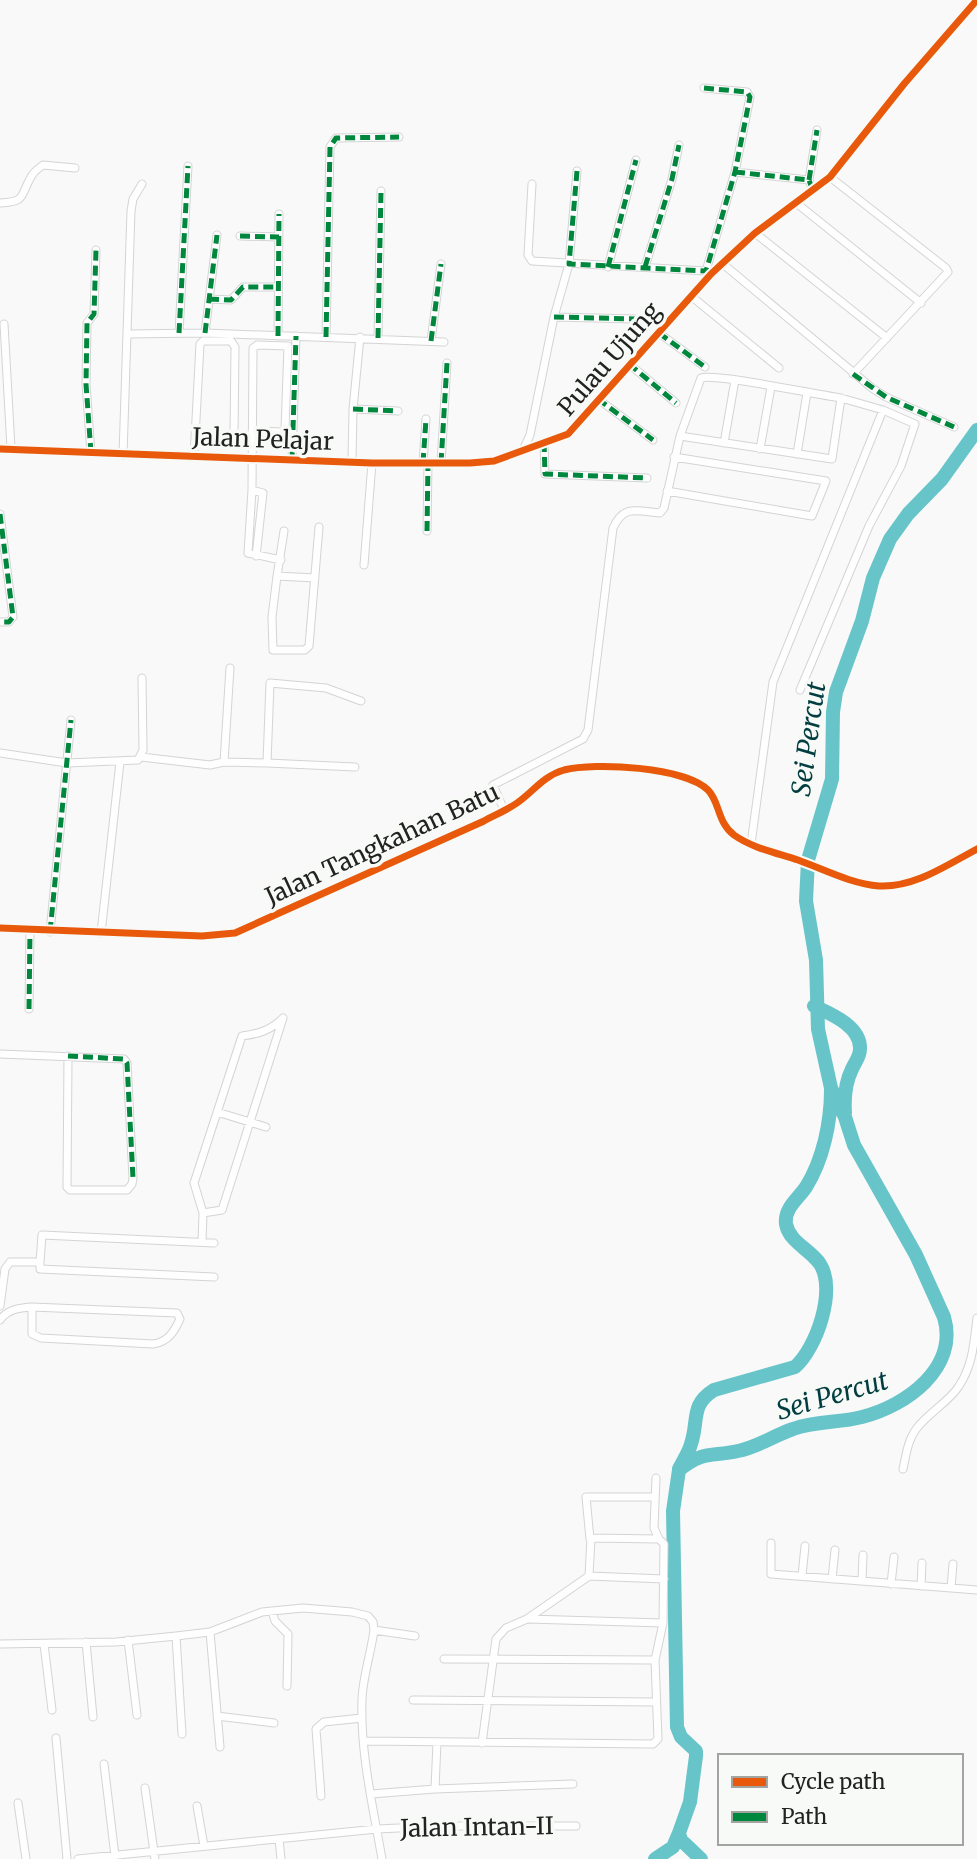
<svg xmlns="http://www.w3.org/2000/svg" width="977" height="1859" viewBox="0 0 977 1859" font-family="Merriweather,serif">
	<rect width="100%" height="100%" fill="#f8f9f8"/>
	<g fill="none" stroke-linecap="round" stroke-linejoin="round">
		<path stroke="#67c5ca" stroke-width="14" d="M814,1006C831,1014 861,1026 860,1049C860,1057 855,1062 852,1069C845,1083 844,1098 845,1113
			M679,1469C683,1461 689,1452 691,1444C699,1420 690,1405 714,1390L795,1367C816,1349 837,1290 820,1264C811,1250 789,1242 786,1224C784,1208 798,1199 806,1187C823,1160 831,1122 831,1090
			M655,1859L673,1847L679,1833
			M701,1859L681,1840L679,1833L690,1802L696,1756V1751L681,1737L677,1727L673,1511L679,1470C703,1450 712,1457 738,1451C758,1447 775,1435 793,1429C815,1421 839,1423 862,1417C906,1406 959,1368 944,1317L916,1255L854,1145L845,1117L831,1088L818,1029L816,960L806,901L808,860L832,779L833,712L836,692L862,621L873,578L890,539L908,514L942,479L977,430"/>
		<defs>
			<path id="street" d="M704,88L747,92L750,97L735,172L706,271
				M735,172L809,180L813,191
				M830,177L946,268L948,272L853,374
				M809,180L817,130
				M532,184L528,255L532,261L706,271L711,274
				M795,202L921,303
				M0,203C27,202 20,195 31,177C33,172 39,168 43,165L75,168
				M755,233L887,338
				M240,236L279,237
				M723,264L872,388L886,397L954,427
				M608,267L636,160
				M645,267L672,179L679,145
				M691,296L779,368
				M209,299L231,300L243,287H278
				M554,317L635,319L667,323
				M4,324L11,448
				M179,333L188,166
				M205,333L217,235
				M659,333L705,367
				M127,334L205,333L444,342
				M278,336L279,214
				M326,337L330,147L336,138L399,137
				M378,338L381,191
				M431,341L441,264
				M629,364L676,403
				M598,399L653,440
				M353,409L398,411
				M252,431L283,432L285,430L288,346L257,345L253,348L252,490L248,553L281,560
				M544,442L545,474L647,478
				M724,443L735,380
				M0,449L372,463H470L494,461L568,434L711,274L755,233L830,177L904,84L977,0
				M760,449L771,387
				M523,450L530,435L554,317L569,264L577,171
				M91,453L86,384L87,323L94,314L96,250
				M797,454L807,393
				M123,455L131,211L133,199L142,184
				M194,457L200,344L203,341H231L235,347L234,435L231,437L195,435
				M292,460L296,336
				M352,461L353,409L360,337
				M423,463L426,419
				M441,463L447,363
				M252,490L263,493L256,556
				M667,491L812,516L826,481L674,457
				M0,514L13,617L9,622H0
				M284,531L277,576L315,578
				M427,531L428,463
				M364,565L372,463
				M277,576L272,617L273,650H305L309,646L319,527
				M800,690L869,526L901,466L915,424L883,410L841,398
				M0,753L67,763L138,760L143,750L142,678
				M141,757L210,765L224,762L267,763L355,767
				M224,762L230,668
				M267,763L270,683L326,688L361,701
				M504,810L493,785L583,739L588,730L613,528C624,504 637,511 660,513L664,508L680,436L701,378C715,373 819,395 841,398L832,459L680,436
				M751,844L773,682L883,410
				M0,928L202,936L235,933L484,821C495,815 507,810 517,803C533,792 543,776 564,770C595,762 685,767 708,790C720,802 717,822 734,835C752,848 777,853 798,860C823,869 852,884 879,886C914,888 947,865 977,849
				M50,932L71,720
				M101,933L120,762
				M29,1009L30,930
				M0,1054L124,1059L127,1063L133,1178L132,1184L127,1190H70L67,1187L68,1056
				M217,1112L266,1127
				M203,1213L222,1210L283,1018
				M202,1242L203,1213L194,1183L242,1036C259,1034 271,1030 283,1018
				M40,1262L42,1235L214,1243
				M0,1306L5,1269L10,1262H40V1269L214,1277
				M0,1320C8,1309 19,1308 32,1307L177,1313L180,1319C174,1332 168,1342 153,1344L41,1338L32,1334V1307
				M903,1469C906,1455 908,1439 917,1428C929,1412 949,1402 959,1386C973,1365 974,1342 977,1318
				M656,1478L654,1528L659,1539
				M590,1539L586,1497H655
				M771,1543V1574L977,1590
				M589,1576L664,1579
				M802,1576L805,1546
				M832,1579L835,1550
				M862,1581L863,1555
				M891,1584L894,1557
				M921,1586L922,1563
				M951,1588L953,1564
				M272,1611L275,1621L288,1634L287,1686
				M528,1619L663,1623
				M374,1630L415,1636
				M210,1632L220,1747
				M176,1636L182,1734
				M128,1640L137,1715
				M86,1642L93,1717
				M0,1644L116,1642L176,1636L210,1632L262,1612L303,1608L352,1612L368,1616L373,1622L374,1630C371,1653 363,1676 362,1699C360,1752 373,1807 382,1859
				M44,1644L52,1710
				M444,1659L655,1660
				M413,1700L656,1702
				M217,1716L274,1723
				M56,1738L67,1859
				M364,1741L653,1744L658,1739L655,1660L663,1623L664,1544L659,1539L591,1538L589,1576L527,1619L506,1628L496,1639L482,1743
				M104,1764L115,1856
				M145,1788L155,1859
				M435,1789L437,1742
				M371,1794L435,1789L573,1784
				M321,1796L316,1729L324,1722L362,1718
				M18,1803L26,1859
				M197,1806L204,1846
				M279,1839L281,1859
				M78,1859L377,1829L442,1826H576"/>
		</defs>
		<use href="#street" stroke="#d3d4d3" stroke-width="9"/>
		<use href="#street" stroke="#fefefe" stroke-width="7"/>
		<path stroke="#00873e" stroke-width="5" stroke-dasharray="10 5" stroke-linecap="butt" d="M704,88L747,92L750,97L735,172L706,271
			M577,171L569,264L706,271L711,274
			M735,172L809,180L813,191
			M809,180L817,130
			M240,236L279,237
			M608,267L636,160
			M645,267L672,179L679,145
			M209,299L231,300L243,287H278
			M554,317L635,319L667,323
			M179,333L188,166
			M205,333L217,235
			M659,333L705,367
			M278,336L279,214
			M326,337L330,147L336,138L399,137
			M378,338L381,191
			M431,341L441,264
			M629,364L676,403
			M853,374L886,397L954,427
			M598,399L653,440
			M353,409L398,411
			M544,442L545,474L647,478
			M91,453L86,384L87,323L94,314L96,250
			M292,460L296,336
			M423,463L426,419
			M441,463L447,363
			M0,514L13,617L9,622H0
			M427,531L428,463
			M50,932L71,720
			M29,1009L30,930
			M68,1056L124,1059L127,1063L133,1178"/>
		<defs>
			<path id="cycleway" d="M0,449L372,463H470L494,461L568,434L711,274L755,233L830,177L904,84L977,0
				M0,928L202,936L235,933L484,821C495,815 507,810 517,803C533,792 543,776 564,770C595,762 685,767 708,790C720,802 717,822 734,835C752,848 777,853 798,860C823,869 852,884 879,886C914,888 947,865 977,849"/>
		</defs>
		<use href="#cycleway" stroke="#f8faf7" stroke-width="11"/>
		<use href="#cycleway" stroke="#e8590c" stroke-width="7"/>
	</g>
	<g text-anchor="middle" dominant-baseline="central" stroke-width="7" stroke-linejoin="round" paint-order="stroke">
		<g font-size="24" fill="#222221" stroke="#f8faf7">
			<text transform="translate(609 359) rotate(-49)">Pulau Ujung</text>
			<text transform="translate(263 439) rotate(2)">Jalan Pelajar</text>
			<text transform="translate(382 844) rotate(-25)">Jalan Tangkahan Batu</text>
			<text transform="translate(477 1827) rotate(-1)">Jalan Intan-II</text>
		</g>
		<g font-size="26" font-style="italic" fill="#023e41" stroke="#f8faf7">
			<text transform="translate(808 739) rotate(-82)">Sei Percut</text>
			<text transform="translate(832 1395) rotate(-16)">Sei Percut</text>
		</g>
	</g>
	<rect x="718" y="1754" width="245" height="91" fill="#f8faf7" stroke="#a2a4a1" stroke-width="2"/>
	<rect x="732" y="1777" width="35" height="10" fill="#e8590c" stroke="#a2a4a1" stroke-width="2"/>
	<text x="781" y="1789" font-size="21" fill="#222221">Cycle path</text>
	<rect x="732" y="1812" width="35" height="10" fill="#00873e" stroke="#a2a4a1" stroke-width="2"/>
	<text x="781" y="1824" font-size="21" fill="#222221">Path</text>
</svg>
